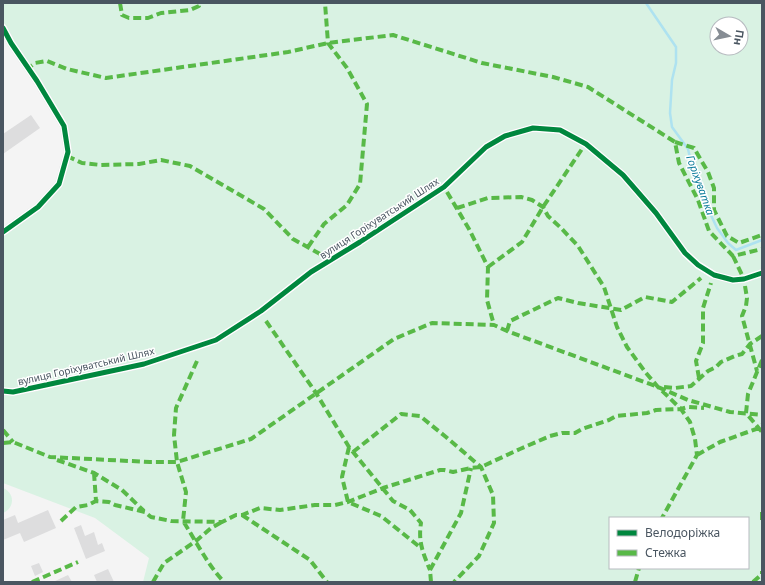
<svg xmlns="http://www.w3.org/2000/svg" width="765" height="585" viewBox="0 0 765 585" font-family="'Noto Sans',sans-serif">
	<rect width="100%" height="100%" fill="#f4f4f4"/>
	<path fill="#d9f2e3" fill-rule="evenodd" d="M3,3H762V582H143L149,558L95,518L3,483V236L40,210L61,186L71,152L50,96L40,78L13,40L3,21ZM717,24H741V48H717ZM610,518H748V568H610Z
		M3,488C15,493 15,508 3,513Z"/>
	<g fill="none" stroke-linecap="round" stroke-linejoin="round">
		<path stroke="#aee2f0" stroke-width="2.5" d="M646,3L676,47V63L672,80L670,113L672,127L688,149L692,166L700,178L709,211L717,228L728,243L736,250L762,240"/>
	</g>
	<path fill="#ddddde" d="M31,115L40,128L3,154V134Z
		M48,510L56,528L24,542L20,533L3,540V520L15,515L18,523Z
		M81,525L85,536L94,532L98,545L102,543L105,551L86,559L74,528Z
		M39,563L43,572L35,576L31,566Z
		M108,569L114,582H97L94,575Z
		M68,575L72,582H53Z"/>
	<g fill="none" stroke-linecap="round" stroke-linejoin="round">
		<path stroke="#ced0d2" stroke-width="8" d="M3,28L11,43L37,81L64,126L68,152L59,184L38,207L3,232
			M3,391L13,392L144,364L216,340L261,311L311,272L360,242L444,187L486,147L505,136L533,128L560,130L586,144L623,175L656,213L685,253L698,265L714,275L733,280L744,279L762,273"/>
		<path stroke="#58b947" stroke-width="4" stroke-dasharray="8 4" stroke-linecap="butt" d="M120,3L122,15L129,18H148L161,13L190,10L199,6V3
			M26,70L35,63L47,61L67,69L106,78L288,52L328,43L393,35L482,63L553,77L588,87L675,142L679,163L698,200L709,231L733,256L762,249
			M675,142L694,148L708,172L714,188V210L727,236L739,243L762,235
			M67,156L82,163L101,165L139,164L161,160L190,166L264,209L293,239L331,260
			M447,192L469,229L488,267L487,300L494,325
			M457,208L488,198L521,197L532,200L543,207L548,216L561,228L578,246L604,287L617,327L627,347L646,373L658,387L681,409L690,422L695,439L697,455L662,518
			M308,247L324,224L347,205L360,184L367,104L347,68L328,43L325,3
			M733,256L744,279
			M488,267L522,242L543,207L582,149
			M745,286L747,298L746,306L742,316L757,371
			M266,321L316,393L349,447L393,501L410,510L421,523C418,542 423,553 430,570
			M507,331L510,321L558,298L578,303L621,310L645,297L672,302L701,278
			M762,360L748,394L746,413L762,432
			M197,361L176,408L174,435L177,462L186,492L183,521C196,541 207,564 224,582
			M699,378L696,361L703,343V308L711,283
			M664,387L675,388L691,386L708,371L716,367L721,362L735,356L742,354L750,344L762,336
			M3,430L13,442
			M3,443L13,442L50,457L150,462H177L251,439L394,339L432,323L494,325L507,331L658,387L688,400L730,412L762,415
			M349,447L342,477L348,502L381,516L421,548
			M353,452L401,414L420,416L446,437L481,467L493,495L494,523L479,556L454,582
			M697,455L720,442L759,428L762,425
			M57,460L94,473L122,490L144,511
			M94,473L96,501
			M762,512V521
			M242,515L310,560L327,582
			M61,521L76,507L88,505L96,501L109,502L115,505L145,512L151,517L171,521L222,522L236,515H242L260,508L280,510L315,505H335L348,502L383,488L440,470H444L453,472L471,468L481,467L520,449L550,436L562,433H575L582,429L609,420L616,416L647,413L656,410L681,409L688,407L704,408
			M32,582L78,562
			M153,582L164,563L196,541L211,528L222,522
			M431,582L430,570L461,513L471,468
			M635,582L639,568
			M753,582L762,574V571"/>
		<defs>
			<path id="cycleway" d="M3,28L11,43L37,81L64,126L68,152L59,184L38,207L3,232
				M3,391L13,392L144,364L216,340L261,311L311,272L360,242L444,187L486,147L505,136L533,128L560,130L586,144L623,175L656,213L685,253L698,265L714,275L733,280L744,279L762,273"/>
		</defs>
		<use href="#cycleway" stroke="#fff" stroke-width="8"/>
		<use href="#cycleway" stroke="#00873e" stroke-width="5"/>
	</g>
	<g text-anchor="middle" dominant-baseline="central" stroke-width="3" stroke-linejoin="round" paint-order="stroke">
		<g font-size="10" fill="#4a5661" stroke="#fff">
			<text transform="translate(379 218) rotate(-33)">вулиця Горіхуватський Шлях</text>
			<text transform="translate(86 366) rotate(-13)">вулиця Горіхуватський Шлях</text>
		</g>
		<g font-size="11" font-style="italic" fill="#0c7c9b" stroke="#fff">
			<text transform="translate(701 185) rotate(70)">Горіхуватка</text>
		</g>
	</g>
	<rect width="765" height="585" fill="none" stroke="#4a5661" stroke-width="8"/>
	<rect x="609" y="517" width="140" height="52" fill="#ffffff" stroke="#b7bbc0"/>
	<rect x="617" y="530" width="20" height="6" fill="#00873e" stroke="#b7bbc0"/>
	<text x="645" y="537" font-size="12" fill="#4a5661">Велодоріжка</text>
	<rect x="617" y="550" width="20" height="6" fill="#58b947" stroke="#b7bbc0"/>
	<text x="645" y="557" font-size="12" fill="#4a5661">Стежка</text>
	<g transform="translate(729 36) rotate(99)"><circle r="19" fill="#ffffff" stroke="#b7bbc0"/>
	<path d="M0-3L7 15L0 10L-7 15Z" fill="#868d94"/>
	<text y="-6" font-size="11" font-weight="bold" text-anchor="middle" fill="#4a5661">Пн</text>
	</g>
</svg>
